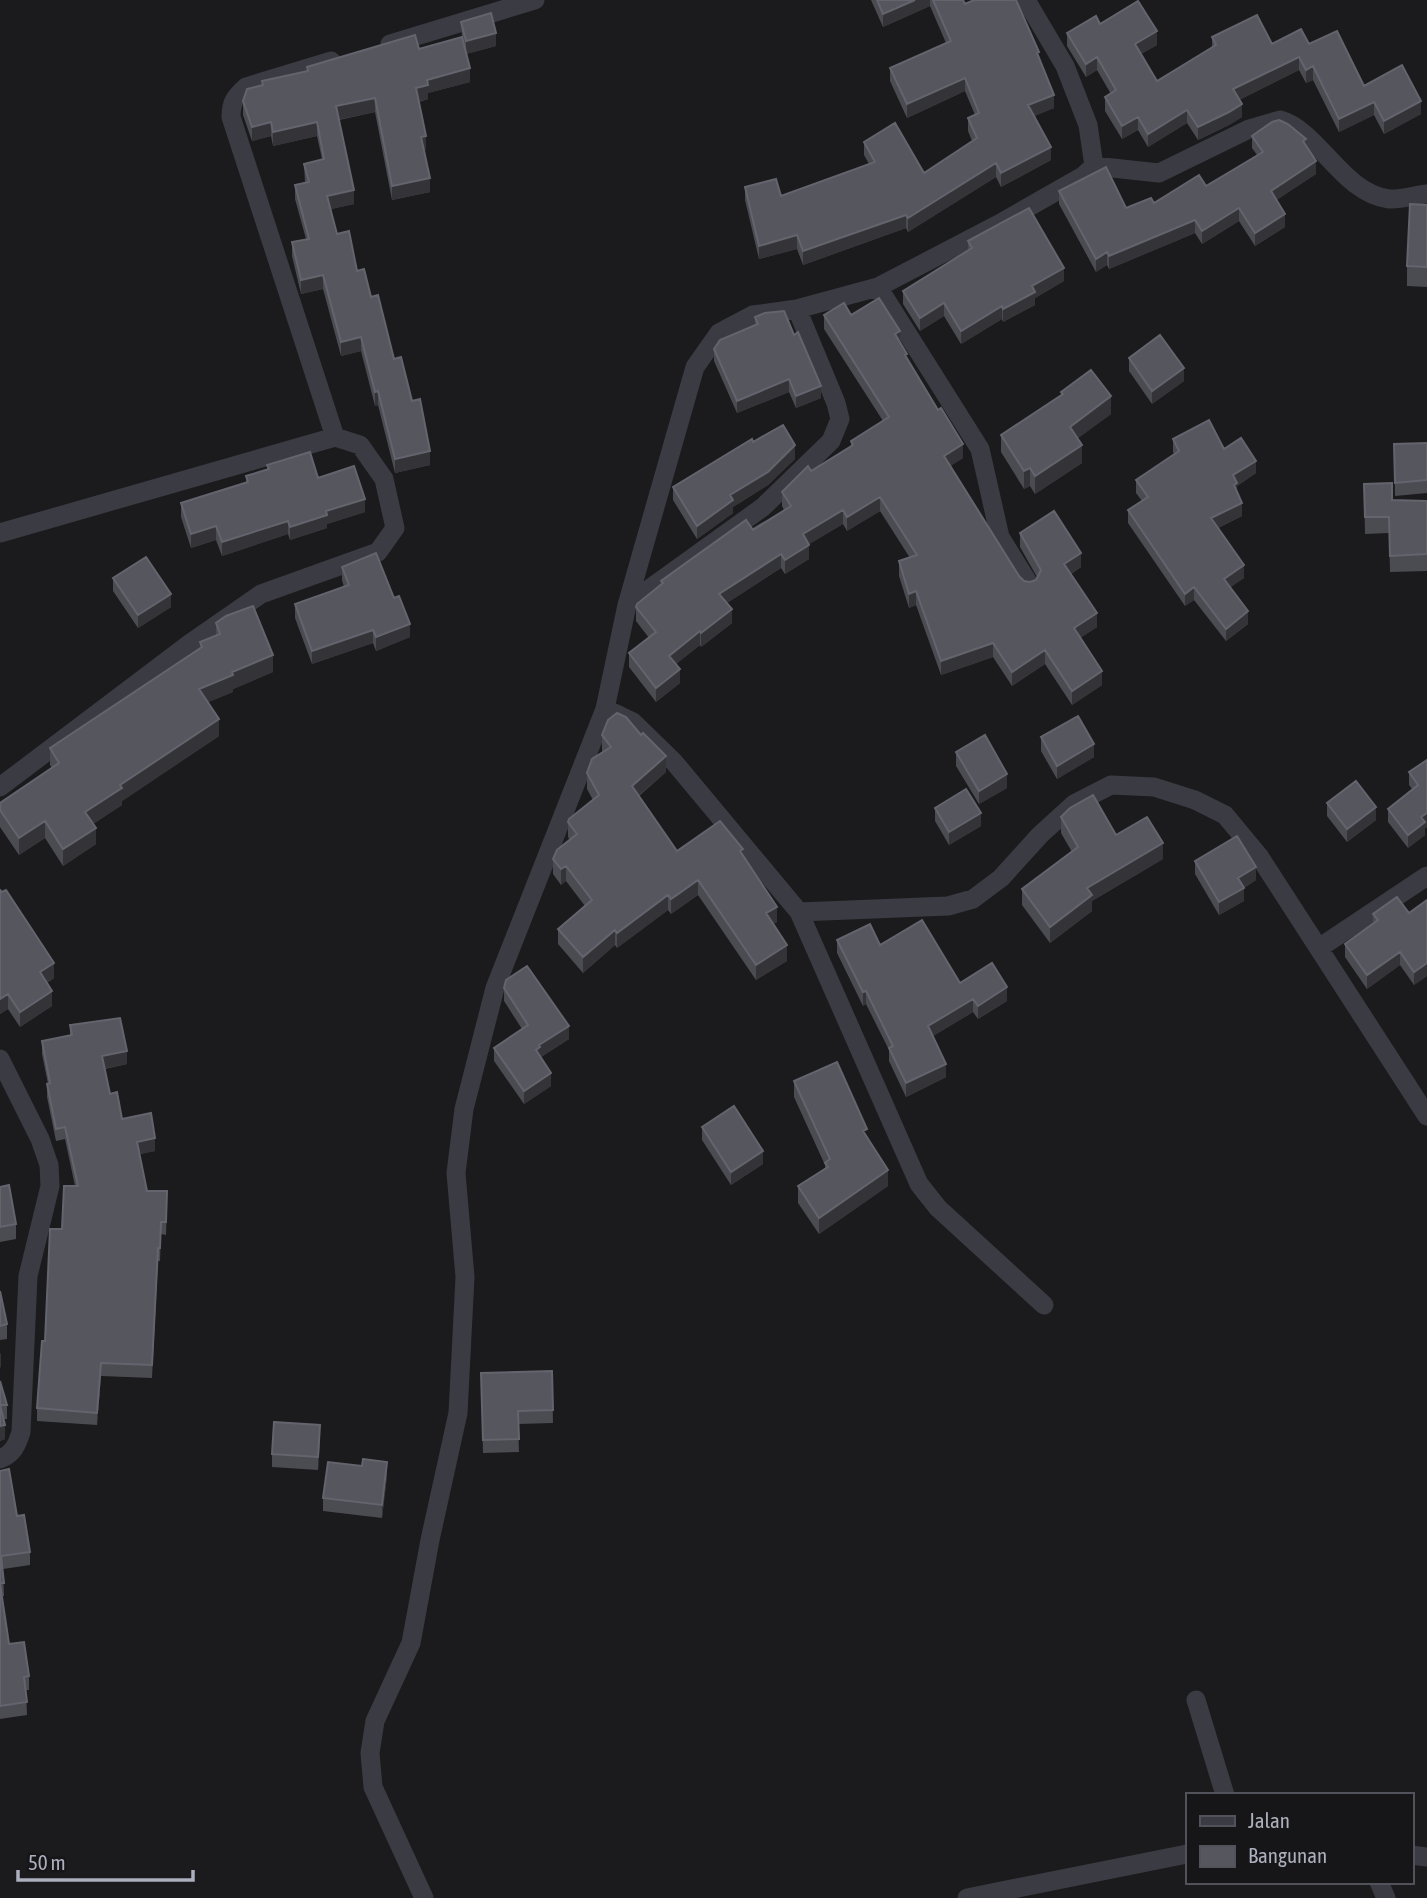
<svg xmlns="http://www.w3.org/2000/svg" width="1427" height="1898" viewBox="0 0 1427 1898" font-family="'Asap Condensed',sans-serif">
	<rect width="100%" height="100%" fill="#1b1b1d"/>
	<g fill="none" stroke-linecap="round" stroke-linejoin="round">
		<path stroke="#3b3c43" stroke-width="19" d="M390,44L535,0
			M331,61L246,87C235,97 231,102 231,117L335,437
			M1094,166L1159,173L1249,129L1280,120C1319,131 1342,193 1389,199C1400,200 1416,195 1427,194
			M878,287L980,449L1000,537L1029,584
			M0,533L335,437L360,445L384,479L395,528L378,552L261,594L189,644L0,787
			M627,605L763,507L831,441L840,419L836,403L797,309
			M606,709L633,722L674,762L799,912L919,1184L938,1208L1044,1305
			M799,912L948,906L973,899L1001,878L1040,835L1074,804L1111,785L1154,787L1195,800L1225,815L1259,856L1427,1116
			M1319,948L1427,876
			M0,1059L40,1139L49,1165L50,1186L28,1276L21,1432C17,1445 13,1454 0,1459
			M1196,1700L1225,1795
			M1411,1855L1427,1857
			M1379,1882L1386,1898
			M424,1898L373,1787L370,1753L375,1721L411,1643L430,1540L458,1413L465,1277L456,1173L464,1109L495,988L605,709L627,605L695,367L719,333L753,315L797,309L878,287L999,224L1083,176L1094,166L1088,125L1065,66L1026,0
			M967,1898L1187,1854"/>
	</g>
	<path fill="#4b4c52" d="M871,0H963L965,4L1039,58L1054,108L1034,116L1051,160L1001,187L996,177L908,232L906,228L803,265L797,249L759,259L745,200V187L781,196L869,164L864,155V142L924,173L972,141L968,131V118L975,115L965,91L907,118L890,81V68L946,43L930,6L883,27Z
		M461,22L496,46L466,54L470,82L428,93V99L419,102L426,150H424L430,192L392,200L375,112L339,120L354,204L331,209L337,234L371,297L394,359L412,401L430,465L395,473L378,405L375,406L361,351L341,356L323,289L301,294L292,256V242L306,239L295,199V185L305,183L304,164L322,159L317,136L273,146L271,136L252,141L243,115V101L262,85V81L307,71V67L419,49L462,37Z
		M1100,24L1157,45L1141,54L1157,81L1212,47V37L1272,44H1309L1364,86L1421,114L1384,134L1374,115L1339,132L1313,80L1306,83L1299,70L1239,100L1242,117L1229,125L1198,140L1187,123L1148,147L1138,130L1122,139L1105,111V97L1111,94L1097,70L1086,77L1067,46V33Z
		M1252,136L1306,145L1316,174L1276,200L1285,227L1255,246L1239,221L1202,244L1195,233L1109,269L1107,265L1096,272L1059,204V191L1126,208L1154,203L1206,186L1257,155L1252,148Z
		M1427,205V287L1407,286V266Z
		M968,241L1064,281L1035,298V305L1003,322L1002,319L961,344L944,316L920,331L903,304V291L968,250Z
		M824,315H851L900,341L907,359L963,458L950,466L1019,576L1024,581L1030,582L1036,580L1037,577L1020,547V533L1081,567L1071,574L1097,627L1080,638L1102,685L1072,705L1045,664L1012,686L993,657L941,675L916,605L909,608L899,576V561L910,558L880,511L847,531L843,524L809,544V559L785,574L781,568L727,603L732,623L701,647L700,645L676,664L680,683L656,702L629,667V653L649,638L636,621V607L661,585V581L784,510L782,506V492L811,471L851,446V441L883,421L824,329Z
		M755,317L821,398L796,408L789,392L737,413L714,361V349L755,325Z
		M1129,358L1184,381L1152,404L1129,371Z
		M1061,392L1111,414L1078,438L1082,463L1035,494L1030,486L1024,489L1001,452V435L1061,395Z
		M1173,439L1224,449L1256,473L1237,486V492L1242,516L1218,528L1244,578L1230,587L1248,624L1226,641L1194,600L1185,606L1128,523V510L1142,501L1136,493V480L1174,454L1173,452Z
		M753,442L795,459L768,485L733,507V513L697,539L673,500V487Z
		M1427,443V493L1395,496L1394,444Z
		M267,465L318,478L365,512L327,524V528L290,540L288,534L222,556L216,540L191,548L181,517V503L246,483V476L267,470Z
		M1364,484L1392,500L1427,501V571L1390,572L1389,533L1365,534Z
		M342,567L410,637L376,651L373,643L312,664L295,618V604L344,587L342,580Z
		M113,578L171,607L138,628L113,591Z
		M216,623L273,672L233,689V692L208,702L219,736L122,801V805L93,824L96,844L63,866L45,838L19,855L0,827V803L52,768L50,765V748L200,648V642L216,636Z
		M602,735L666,772L639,796L677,851L743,856L777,922L773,924L787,961L756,980L698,895L671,914L668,910L617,948L615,945L583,973L558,944V929L585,906L566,881L561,885L553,874V859L570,840L568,837V822L593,800L587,789V773L603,752L602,751Z
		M1041,737L1094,757L1057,779L1041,751Z
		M956,752L1007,788L979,804L956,766Z
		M1427,760V827L1425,828V835L1408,848L1388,822V809L1412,789L1409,785V772Z
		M1327,803L1376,820L1347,842L1327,816Z
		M935,808L981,826L949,845L935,821Z
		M1061,817L1116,835L1163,859L1092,901V911L1050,943L1022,905V889L1072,852L1061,833Z
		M1195,861L1256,880L1244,888V901L1219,915L1195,874Z
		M0,890L54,978L47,983L52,1006L20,1027L8,1009L0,1014Z
		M1427,900V976L1414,985L1400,965L1367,989L1345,957V944L1373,924V914L1409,913Z
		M837,940L880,945L960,983L1007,1001L978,1019L973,1012L933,1036L946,1077L906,1097L889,1061V1050L866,1004L863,1006L837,953Z
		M504,988L569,1039L541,1057L551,1086L524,1104L494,1061V1048L522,1029L504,1001Z
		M70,1025L127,1064L105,1069L110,1094L122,1119L155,1151L139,1154L147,1191L167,1204L166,1235L161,1234L160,1261H158L152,1378L101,1376L97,1425L37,1421V1408L45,1341L62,1229L75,1186L65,1139L56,1141L47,1097V1084H48L42,1054V1041L70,1036Z
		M794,1081L867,1136L888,1186L819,1234L798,1203V1186L825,1168V1165L794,1097Z
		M702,1127L763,1164L731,1185L702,1140Z
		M0,1187L16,1224V1239L0,1242Z
		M0,1291L7,1324V1339L0,1340Z
		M552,1371L553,1423L518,1424L519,1452L483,1453L481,1373Z
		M0,1381L7,1405V1419H4L5,1439L0,1441Z
		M320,1438L318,1470L272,1467V1454Z
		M0,1471L30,1552V1565L3,1569L4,1596H2L9,1644L29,1676V1690H26L27,1715L0,1719Z
		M387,1476L382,1518L323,1511V1498Z"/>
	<path fill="#343438" d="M915,0H930V6L883,27V14Z
		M1157,31V45L1135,57V44Z
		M496,33V46L466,54V41Z
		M1097,57V70L1086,77V64Z
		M1299,57V70L1233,103V89Z
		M1313,66V80L1306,83V70Z
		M470,68V82L428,93V99L416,102V88L427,80Z
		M965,78V91L907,118V104Z
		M1054,95V108L1028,119V105Z
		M375,98V112L336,120V106Z
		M1421,101V114L1384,134V121Z
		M1374,102V115L1339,132V119Z
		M1242,104V117L1229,125L1198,140V127Z
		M1187,110V123L1148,147V134Z
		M1138,117V130L1122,139V126Z
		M271,122V136L252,141V127Z
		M317,122V136L273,146V132Z
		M426,136V150H421V137Z
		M1051,147V160L1001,187V173Z
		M1316,161V174L1271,204V191Z
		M996,163V177L908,232V218Z
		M430,178V192L392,200V186Z
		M354,190V204L327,210V196Z
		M1239,208V221L1202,244V231Z
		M1285,214V227L1255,246V233Z
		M906,215V228L803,265V251Z
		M1195,220V233L1109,269V256Z
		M797,235V249L759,259V246Z
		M1107,252V265L1096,272V259Z
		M1064,268V281L1035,298V305L1003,322V309L1032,286Z
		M323,275V289L301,294V280Z
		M944,303V316L920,331V318Z
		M1002,306V319L961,344V331Z
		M900,331V345L895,334Z
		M361,337V351L341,356V342Z
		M1184,368V381L1152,404V391Z
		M789,379V392L737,413V401Z
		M821,386V398L796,408V396Z
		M378,391V405L375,406V392Z
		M1111,396V414L1070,444V427Z
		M963,444V458L944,470V456Z
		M795,445V459L768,485L733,507V513L697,539V526L730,495Z
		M1082,445V463L1035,494V476Z
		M430,451V465L395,473V459Z
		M1256,461V473L1237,486V496L1234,498L1233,475Z
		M1030,468V486L1024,489V471Z
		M880,497V511L847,531V517Z
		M365,499V512L327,524V528L290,540V527L326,511Z
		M1242,503V516L1211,531V518Z
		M843,510V524L803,548V534Z
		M288,521V534L222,556V542Z
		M216,526V540L191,548V534Z
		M809,545V559L785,574V560Z
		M1081,553V567L1064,578V564Z
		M781,554V568L719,608V594Z
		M1244,565V578L1224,592V579Z
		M1194,587V600L1185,606V594Z
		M916,591V605L909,608V594Z
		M171,594V607L138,628V615Z
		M732,609V623L701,647V633Z
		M1248,611V624L1226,641V629Z
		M1097,613V627L1074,642V628Z
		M410,624V637L376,651V637Z
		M373,630V643L312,664V651Z
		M700,631V645L669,670V656Z
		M993,643V657L941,675V661Z
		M1045,650V664L1012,686V672Z
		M273,655V672L233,689V692L199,706V689L232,672Z
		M680,669V683L656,702V688Z
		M1102,671V685L1072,705V691Z
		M219,719V736L122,801V805L85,829V812L120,785Z
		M1094,744V757L1057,779V766Z
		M666,756V772L632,801V786Z
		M1007,774V788L979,804V791Z
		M1376,807V820L1347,842V829Z
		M981,813V826L949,845V832Z
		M1427,813V827L1425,828V835L1408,848V835L1421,817Z
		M45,821V838L19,855V838Z
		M96,828V844L63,866V849Z
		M1163,843V859L1092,901V911L1050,943V927L1087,888Z
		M566,866V881L561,885V869Z
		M1256,867V880L1244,888V901L1219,915V902L1238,878Z
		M698,880V895L671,914V899Z
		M668,895V910L617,948V933Z
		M777,907V922L766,929V913Z
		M615,930V945L583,973V957Z
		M787,945V961L756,980V965Z
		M1400,952V965L1367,989V975Z
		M54,963V978L40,988V972Z
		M1427,963V976L1414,985V972Z
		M1007,987V1001L978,1019V1006Z
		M52,991V1006L20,1027V1012Z
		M866,991V1004L863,1006V992Z
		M8,994V1009L0,1014V999Z
		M973,999V1012L928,1039V1026Z
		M569,1026V1039L540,1058L536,1050L539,1045Z
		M127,1051V1064L102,1069V1056Z
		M946,1064V1077L906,1097V1083Z
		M551,1073V1086L524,1104V1091Z
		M155,1138V1151L137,1155V1142Z
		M763,1151V1164L731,1185V1172Z
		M888,1170V1186L819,1234V1218Z
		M1,1353V1367L0,1368V1354Z
		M101,1363V1376L97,1425V1413Z
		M5,1425V1439L0,1441V1426Z
		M320,1425V1438L318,1470V1457Z
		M387,1462V1476L382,1518V1505Z"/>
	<path fill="#56565e" stroke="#63646d" stroke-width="2" d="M877,0H915L883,14Z
		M933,0H963L965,4L974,0H1016L1039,52L1037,53L1054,95L1028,105L1051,147L1001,173L996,163L908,218L906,215L803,251L797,235L759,246L745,187L776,179L781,196L875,162L864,142L895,123L924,173L977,138L968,118L979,113L965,78L907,104L890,68L951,41Z
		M1138,1L1157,31L1135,44L1157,81L1216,45L1212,37L1257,15L1272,44L1301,29L1309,44L1337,31L1364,86L1402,65L1421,101L1384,121L1374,102L1339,119L1313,66L1306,70L1299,57L1233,89L1242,104L1229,112L1198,127L1187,110L1148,134L1138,117L1122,126L1105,97L1116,90L1097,57L1086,64L1067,33L1096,16L1100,24Z
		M491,13L496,33L466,41L461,22Z
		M415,35L419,49L462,37L470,68L427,80L428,85L416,88L426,136L421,137L430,178L392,186L375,98L336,106L354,190L327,196L337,234L349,231L357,271L364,269L371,297L378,295L394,359L401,357L412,401L420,399L430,451L395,459L378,391L375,392L361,337L341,342L323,275L301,280L292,242L309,239L295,185L309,182L304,164L324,159L317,122L273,132L271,122L252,127L243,101L247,89L263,85L262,81L308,71L307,67Z
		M1279,120L1288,124L1306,139L1303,141L1316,161L1271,191L1285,214L1255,233L1239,208L1202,231L1195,220L1109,256L1107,252L1096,259L1059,191L1106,167L1126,208L1151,198L1154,203L1199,175L1206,186L1263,152L1252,136L1272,122Z
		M1410,204L1427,205V267L1407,266Z
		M1029,208L1064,268L1032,286L1035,292L1003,309L1002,306L961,331L944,303L920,318L903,291L972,248L968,241Z
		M879,298L900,331L895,334L907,354L905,355L938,410L941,408L963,444L944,456L1019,576L1024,581L1030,582L1036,580L1041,570L1020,533L1054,511L1081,553L1064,564L1097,613L1074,628L1102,671L1072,691L1045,650L1012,672L993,643L941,661L916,591L909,594L899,561L917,555L880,497L847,517L843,510L803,534L809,545L785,560L781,554L719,594L732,609L701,633L700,631L669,656L680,669L656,688L629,653L656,632L636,607L637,604L663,583L661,581L746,520L753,530L791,506L782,492L808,466L811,471L853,445L851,441L889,417L824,315L844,303L851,315Z
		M784,311L794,335L798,332L821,386L796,396L789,379L737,401L714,349L720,340L758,324L755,317L765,313Z
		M1160,335L1184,368L1152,391L1129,358Z
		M1091,370L1111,396L1070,427L1082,445L1035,476L1030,468L1024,471L1001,435L1063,394L1061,392Z
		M1209,420L1224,449L1241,438L1256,461L1233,475L1237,483L1234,485L1242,503L1211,518L1244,565L1224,579L1248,611L1226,629L1194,587L1185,594L1128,510L1148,497L1136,480L1179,451L1173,439Z
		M783,425L795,445L768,472L730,495L733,500L697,526L673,487L752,439L753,442Z
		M1427,443V480L1395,483L1394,444Z
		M310,452L318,478L354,466L365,499L326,511L327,515L290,527L288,521L222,542L216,526L191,534L181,503L248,482L246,476L269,469L267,465Z
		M1392,483V500L1427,501V554L1390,556L1389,517H1365L1364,484Z
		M376,553L394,598L399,596L410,624L376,637L373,630L312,651L295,604L349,585L342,567Z
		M146,557L171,594L138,615L113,578Z
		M253,606L273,655L232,672L233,675L199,689L219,719L120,785L122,788L85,812L96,828L63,849L45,821L19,838L0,810V803L59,763L50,748L202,647L200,642L220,634L216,623L226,616Z
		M617,713L626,717L641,735L643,733L666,756L632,786L677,851L720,821L743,849L740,851L777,907L766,913L787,945L756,965L698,880L671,899L668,895L617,933L615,930L583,957L558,929L592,900L566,866L561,869L553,859L557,850L577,834L568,822L569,819L599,795L587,773L592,759L611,747L602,735L608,720Z
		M1078,716L1094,744L1057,766L1041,737Z
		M985,735L1007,774L979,791L956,752Z
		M1427,760V813L1421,817L1425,822L1408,835L1388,809L1418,785L1409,772Z
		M1356,781L1376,807L1347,829L1327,803Z
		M966,789L981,813L949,832L935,808Z
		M1093,795L1116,835L1147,817L1163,843L1087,888L1092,895L1050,927L1022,889L1078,847L1061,817L1070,808Z
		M1237,836L1256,867L1238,878L1244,888L1219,902L1195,861Z
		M0,890L2,892L6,890L54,963L40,972L52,991L20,1012L8,994L0,999Z
		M1397,897L1409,913L1427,900V963L1414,972L1400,952L1367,975L1345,944L1378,920L1373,914Z
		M922,920L960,983L992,963L1007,987L978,1006L973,999L928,1026L946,1064L906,1083L889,1048L893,1046L866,991L863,992L837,940L870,924L880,945Z
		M527,966L569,1026L539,1045L540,1047L536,1050L551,1073L524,1091L494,1048L528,1025L504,988L506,980Z
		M120,1018L127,1051L102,1056L110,1094L117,1092L122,1119L151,1113L155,1138L137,1142L147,1191H167L166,1222H161L160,1248H158L152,1365L101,1363L97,1413L37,1408L42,1341H45L50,1229H62L64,1186H78L65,1127L56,1129L47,1084L50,1083L42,1041L72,1035L70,1025Z
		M837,1062L867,1129L863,1131L888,1170L819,1218L798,1186L828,1167L825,1163L830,1159L794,1081Z
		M734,1106L763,1151L731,1172L702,1127Z
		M9,1185L16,1224L0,1227V1187Z
		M0,1291L7,1324L0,1326Z
		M552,1371L553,1410L518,1411L519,1439L483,1440L481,1373Z
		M0,1381L7,1405H0L5,1425L0,1426Z
		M274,1422L320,1425L318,1457L272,1454Z
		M363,1459L387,1462L382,1505L323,1498L328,1462L362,1466Z
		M9,1469L17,1516L24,1515L30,1552L1,1556L4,1583H0V1471Z
		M0,1584L9,1644L24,1642L29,1676L24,1677L27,1702L0,1706Z"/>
	<rect x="1186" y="1793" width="228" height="91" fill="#161518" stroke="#52535a" stroke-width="2"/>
	<rect x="1200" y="1816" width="35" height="10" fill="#3b3c43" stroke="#52535a" stroke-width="2"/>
	<text x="1248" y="1828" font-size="21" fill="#acb0be">Jalan</text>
	<rect x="1200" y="1846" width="35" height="21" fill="#56565e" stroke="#52535a" stroke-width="2"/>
	<text x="1248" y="1863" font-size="21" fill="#acb0be">Bangunan</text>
	<path d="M18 1870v10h175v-10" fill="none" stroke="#acb0be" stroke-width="3.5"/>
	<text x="28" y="1870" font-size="21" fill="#acb0be" stroke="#161518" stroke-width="5" paint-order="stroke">50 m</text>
</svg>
